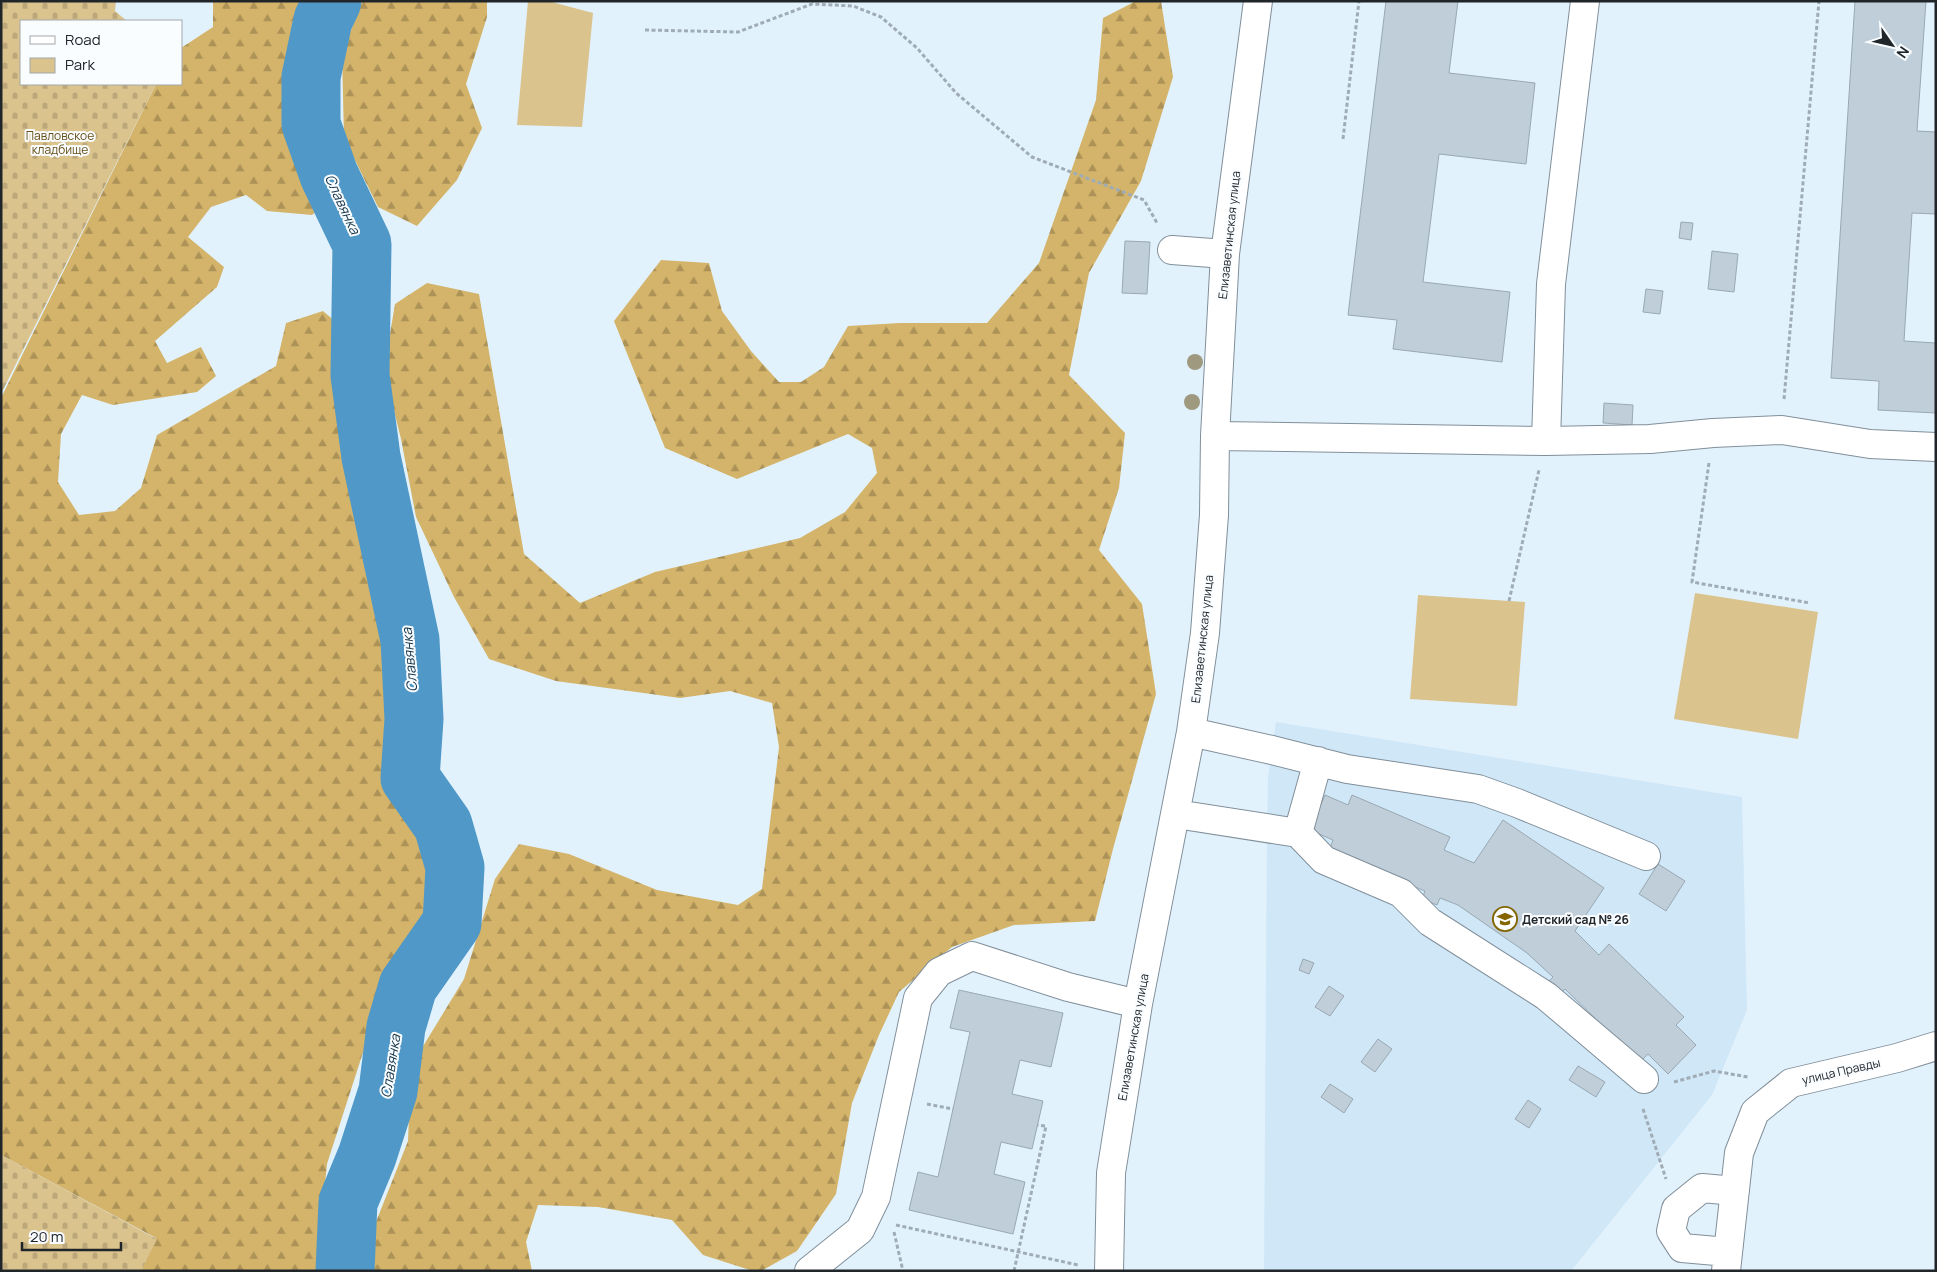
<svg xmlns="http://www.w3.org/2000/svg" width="1937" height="1272" viewBox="0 0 1937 1272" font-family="Manrope,sans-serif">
	<defs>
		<pattern id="forest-firs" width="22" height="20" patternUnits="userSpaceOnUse" patternTransform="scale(1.25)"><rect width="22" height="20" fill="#d4b46a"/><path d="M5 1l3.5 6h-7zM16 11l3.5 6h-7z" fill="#ac9257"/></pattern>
		<pattern id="cemetery-stones" width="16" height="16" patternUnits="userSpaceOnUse" patternTransform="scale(1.25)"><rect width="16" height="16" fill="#dac38d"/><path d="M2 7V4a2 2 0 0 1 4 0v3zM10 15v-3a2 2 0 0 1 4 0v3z" fill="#bba77a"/></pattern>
	</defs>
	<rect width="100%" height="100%" fill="#e2f2fd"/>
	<path fill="#d0e7f7" d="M1276,722L1742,797L1747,1010L1712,1095L1571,1271H1264L1267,828L1268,777Z"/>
	<path fill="url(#forest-firs)" d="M213,1H318L307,22L294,91L324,206L312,215L267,211L246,195L211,207L188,237L224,267L217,287L155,341L167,363L201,347L216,376L197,392L113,405L82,395L61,434L58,482L79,515L115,511L141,488L157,435L276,366L286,323L323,311L343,328L389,641L394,774L436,864L433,929L378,1006L327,1164L316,1271H141L156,1238L1,1155V398L156,84H181V48L213,27Z
		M362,1H487V17L466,84L482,128L457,180L417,226L378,207L344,138L342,54Z
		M1136,1H1161L1173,77L1141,181L1089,273L1069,375L1125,433L1119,488L1099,550L1142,604L1156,694L1113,849L1095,921L1014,925L952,947L899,992L879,1035L852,1103L836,1194L797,1251L761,1271H753L703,1255L672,1220L598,1207L538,1205L526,1242L532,1271H368L372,1232L408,1141L411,1066L464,979L495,879L519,844L569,854L657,890L738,905L762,889L779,747L772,703L730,691L680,698L556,681L489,659L454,597L416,517L401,439L384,370L395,304L427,283L479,294L524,554L580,603L655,572L800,538L845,512L877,473L872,448L848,434L737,479L665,448L614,321L661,260L709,263L722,311L751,351L779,382H801L824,367L848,326L900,323H987L1039,263L1096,100L1103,18Z"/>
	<path fill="url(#cemetery-stones)" d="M1,1H116L115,11L127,21H21V84H156L1,394Z
		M1,1155L157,1239L141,1271H1Z"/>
	<path fill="#dac38d" d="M528,1H548L593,13L582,127L517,125Z
		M1695,593L1818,612L1798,739L1674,719Z
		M1418,595L1525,602L1517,706L1410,699Z"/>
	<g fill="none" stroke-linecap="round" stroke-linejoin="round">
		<path stroke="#5098c7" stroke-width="59" d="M332,1L323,20L311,77V124L329,175L362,244L360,375L371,457L410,640L414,719L410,778L443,825L455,867L452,923L408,986L396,1027L388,1091L367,1156L348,1202L345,1271"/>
	</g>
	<path fill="#bfced9" stroke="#99a8b2" d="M1386,1H1458L1449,73L1535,83L1526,164L1439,154L1423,282L1510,292L1502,362L1393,349L1397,320L1348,315Z
		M1855,1H1926L1917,131L1936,132V214L1912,213L1904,341L1936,343V413L1878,410L1879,381L1831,378Z
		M1681,222L1693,223L1691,240L1679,238Z
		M1125,241L1150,242L1147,294L1122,293Z
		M1712,251L1738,254L1734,292L1708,289Z
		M1646,289L1663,291L1660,314L1643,312Z
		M1604,403L1633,405L1632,425L1603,423Z
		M1325,795L1348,805L1352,795L1450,837L1444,850L1474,863L1503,820L1604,888L1575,931L1599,955L1609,944L1684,1017L1676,1025L1696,1045L1668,1074L1648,1054L1640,1062L1565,989L1561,993L1549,981L1553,977L1527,953L1458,905L1440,898L1437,905L1422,899L1425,891L1329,851L1333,840L1310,830Z
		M1658,864L1685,881L1666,911L1639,894Z
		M1303,959L1314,963L1309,974L1299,970Z
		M1329,986L1344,996L1330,1016L1315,1007Z
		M959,990L1063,1013L1051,1067L1020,1060L1012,1094L1043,1101L1032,1149L1001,1142L994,1174L1025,1182L1013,1234L909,1210L918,1172L938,1177L970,1032L950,1028Z
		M1378,1039L1392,1049L1375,1072L1361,1062Z
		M1578,1066L1605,1082L1596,1097L1569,1080Z
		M1330,1084L1353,1099L1344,1113L1321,1097Z
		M1528,1100L1541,1109L1529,1128L1515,1119Z"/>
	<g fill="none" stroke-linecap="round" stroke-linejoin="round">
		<defs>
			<path id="minor" d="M1585,1L1551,284L1546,441L1650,439L1713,433L1782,430L1870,444L1936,447
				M1172,250L1225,254
				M1215,436L1546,441
				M1191,732L1272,750L1347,769L1478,789L1517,803L1646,856
				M1176,814L1298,833L1324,860L1401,893L1430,922L1546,996L1644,1079
				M1298,833L1318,761
				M1728,1252L1682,1248L1671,1231L1676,1209L1702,1188L1735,1191
				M809,1271L860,1230L876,1197L918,998L939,972L972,956L1068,987L1138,1004
				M1109,1271L1111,1173L1138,1004L1191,732L1205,633L1214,515L1215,436L1225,254L1258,1
				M1726,1271L1739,1153L1755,1112L1791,1083L1897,1058L1936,1046"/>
		</defs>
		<use href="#minor" stroke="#818f9a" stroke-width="30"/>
		<path stroke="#a0acb5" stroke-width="3" stroke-dasharray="4 2.5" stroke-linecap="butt" d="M645,30L738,32L812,4L853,6L881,17L917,48L956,93L1032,157L1144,200L1157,223
			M1343,139L1359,1
			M1784,399L1819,1
			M1709,463L1692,582L1810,603
			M1509,601L1539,470
			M1674,1082L1714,1071L1748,1077
			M927,1104L953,1109
			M1643,1109L1666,1179
			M896,1225L1078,1265
			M894,1232L903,1271
			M1014,1271L1046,1126L1037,1125"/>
		<use href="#minor" stroke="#fff" stroke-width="28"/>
	</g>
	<g fill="#9e997f">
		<circle cx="1195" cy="362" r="8"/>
		<circle cx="1192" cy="402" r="8"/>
	</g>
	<defs>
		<symbol id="school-ring" viewBox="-11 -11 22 22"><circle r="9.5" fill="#fafdff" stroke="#856500" stroke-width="1.5"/><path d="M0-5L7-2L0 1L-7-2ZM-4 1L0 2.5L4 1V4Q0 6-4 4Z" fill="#856500"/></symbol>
	</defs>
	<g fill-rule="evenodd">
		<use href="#school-ring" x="1491" y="905" width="28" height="28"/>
	</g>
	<g text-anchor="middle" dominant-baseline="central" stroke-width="4" stroke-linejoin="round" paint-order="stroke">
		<g font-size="12" fill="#665018" stroke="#fafdff">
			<text x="60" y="135">Павловское<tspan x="60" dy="14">кладбище</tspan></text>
		</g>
		<g font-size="12" fill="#20252a" stroke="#fafdff">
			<text transform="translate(1229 235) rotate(-84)">Елизаветинская улица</text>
			<text transform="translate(1202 639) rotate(-84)">Елизаветинская улица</text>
			<text transform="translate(1133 1037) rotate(-80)">Елизаветинская улица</text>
			<text transform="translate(1841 1071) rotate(-13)">улица Правды</text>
		</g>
		<g font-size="12" font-weight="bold" fill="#20252a" stroke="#fafdff" text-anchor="start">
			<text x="1522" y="919">Детский сад № 26</text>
		</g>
		<g font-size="14" font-style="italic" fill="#123247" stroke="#fafdff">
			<text transform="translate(343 204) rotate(65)">Славянка</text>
			<text transform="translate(409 660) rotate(-95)">Славянка</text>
			<text transform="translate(390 1066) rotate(-81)">Славянка</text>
		</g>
	</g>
	<rect width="1937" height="1272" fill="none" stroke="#20252a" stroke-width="5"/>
	<rect x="20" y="20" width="162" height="65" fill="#fafdff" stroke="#a3a7aa"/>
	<rect x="30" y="36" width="25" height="8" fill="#ffffff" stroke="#a3a7aa"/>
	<text x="65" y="45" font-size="15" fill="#20252a">Road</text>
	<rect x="30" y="58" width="25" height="15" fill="#dac38d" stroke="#a3a7aa"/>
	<text x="65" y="70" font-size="15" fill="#20252a">Park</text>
	<g transform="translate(1892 45) rotate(124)" stroke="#fafdff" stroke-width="4" paint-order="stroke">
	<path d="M0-4L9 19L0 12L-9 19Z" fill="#20252a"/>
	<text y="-8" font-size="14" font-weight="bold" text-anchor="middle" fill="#20252a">N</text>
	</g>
	<path d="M22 1242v8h99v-8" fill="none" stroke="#20252a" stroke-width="2.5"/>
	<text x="30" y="1242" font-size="15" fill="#20252a" stroke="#fafdff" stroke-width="4" paint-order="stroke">20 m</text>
</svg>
